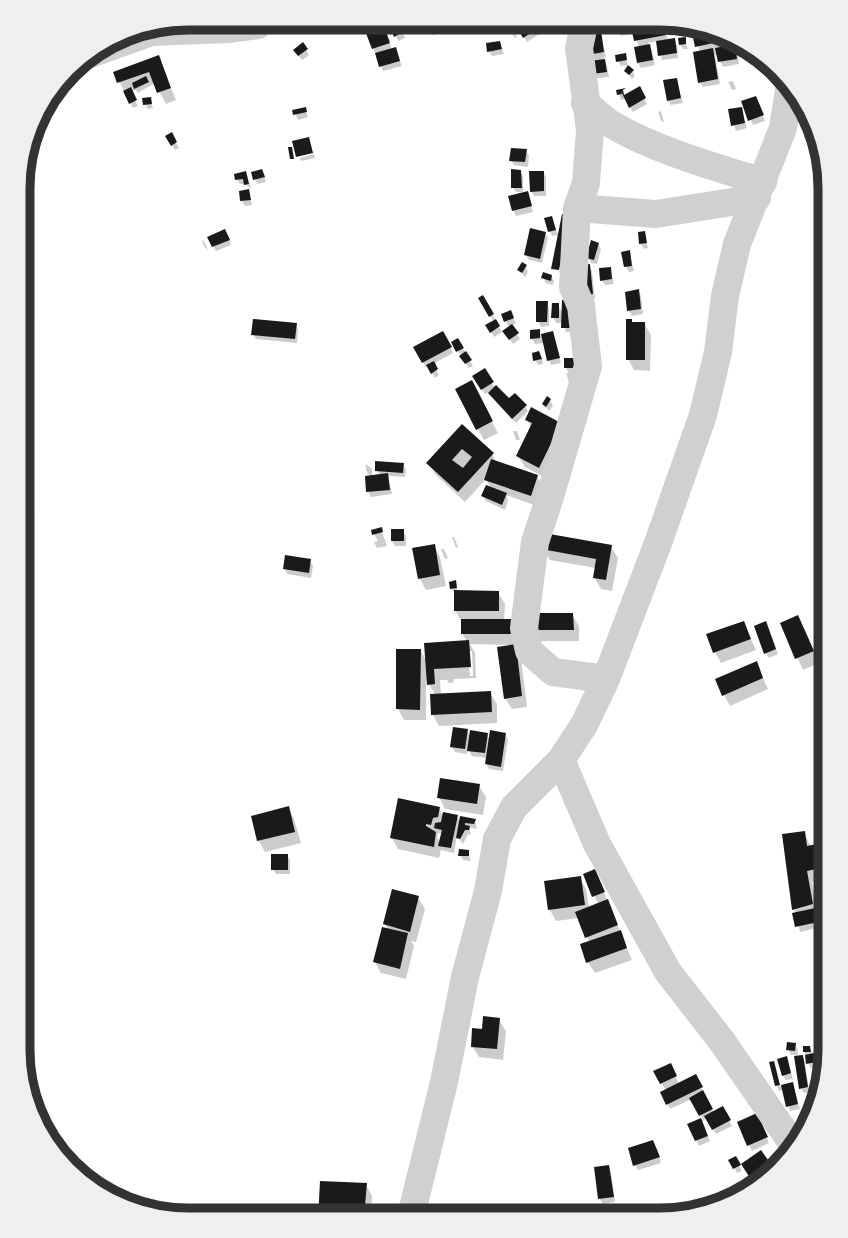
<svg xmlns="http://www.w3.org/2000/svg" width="848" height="1238" viewBox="0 0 848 1238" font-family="Helvetica,sans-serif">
	<rect width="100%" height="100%" fill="#fff"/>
	<path fill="#0003" fill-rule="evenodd" d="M676,19L677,22L664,25L668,41L674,40L677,45L678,58L662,60L658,41L648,43L652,51L655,65L641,68L638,63L639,47L634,33L621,36L618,31L624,27L621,20Z
		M504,21H541L546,30L527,42L516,24L511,26L517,37L515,38Z
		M480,22V25L432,35L425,23Z
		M492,22H499L502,32L496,33Z
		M390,23H398L405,38L398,41Z
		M703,27L751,47L737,50L739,64L723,67L718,55H715L720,84L703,87L700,82V52L693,29Z
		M385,28L392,50L395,49L402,66L383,71L373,48Z
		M682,28L685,33L686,36H683L688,49H683L680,44L683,39L678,29Z
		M600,31L606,57L603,58L607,66L609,77L597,78L589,54Z
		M499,43L504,54L492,56L489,51Z
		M306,50L309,55L302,60L298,55Z
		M625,55L628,65L621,66L618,61Z
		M158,58L176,100L166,104L155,83L138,93L136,90L131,92L138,106L133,108L115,73Z
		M626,71H632L635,76L632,79Z
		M676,80L683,103L671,105L668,100Z
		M733,81L736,89L732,90L728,82Z
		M639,89L647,104L633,112L626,99L621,100L618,91H622L625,96Z
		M150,99L153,108L148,109L145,104Z
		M744,102L758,103L765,121L753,125Z
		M305,109L308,117L298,120L295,114Z
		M741,109L747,128L736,131L730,111Z
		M658,111L661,112L664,122L661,121Z
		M171,135L179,148L175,150L167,137Z
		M526,151L529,156L528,167L514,165L511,160Z
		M314,154L315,158L301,161L299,158Z
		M520,171L523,176V192H516L513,187Z
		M543,172L546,177V196H534L531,191Z
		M245,173L248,178L251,189L245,184H240L237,179Z
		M264,176L266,182L258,184L255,179Z
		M248,191L252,205L245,206L242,201Z
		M527,193L533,212L516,216L514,211Z
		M552,218L558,235L552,236L550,231Z
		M545,233L548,238L542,263L529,260L526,255Z
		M644,233L648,248L644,249L641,244Z
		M228,236L231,245L216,251L213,246Z
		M203,240L206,245L208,251L204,246L202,241Z
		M598,244L601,249L597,264L591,263L588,257Z
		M629,252L634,271L629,272L626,267Z
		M589,266L592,271L595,299L584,300Z
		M525,267L528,272L525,277L519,270Z
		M610,269L614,284L605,285L602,280Z
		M551,276L554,281L553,285L546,283L543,278Z
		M638,291L641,296L643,314L632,316L629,311Z
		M483,298L502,332L494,337L487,326L494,322L481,299Z
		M546,303L549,308V326L541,327L538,321Z
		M558,305L563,314L579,333L566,332L563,323H556L553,317Z
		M503,315L513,317L516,323L511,326L520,339L513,344L507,336L509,328Z
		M644,323L651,335L650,371L634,370L628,359Z
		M296,325L298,330L297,343L256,339L253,334Z
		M539,331L542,336L553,333L561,363L551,365L545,343L535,344L532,339Z
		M442,333L453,353L433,364L439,375L435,378L429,366L426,367L415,348Z
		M458,340L473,366L469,368L453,343Z
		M542,358L543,364L538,365L535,360Z
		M577,365L569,382L566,373H569L566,368Z
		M484,371L495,388L509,401L525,406L528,411L516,423L489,392L485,394L475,377Z
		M477,394L498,433L484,440L478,429Z
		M550,400L553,406L549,411L544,404Z
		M527,420L560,424L546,478L525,467L518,456L532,429Z
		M462,426L492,454L497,463L537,476L543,488L537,506L506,495L508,500L505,510L486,501L483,496L491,489L486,479L465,502L435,474L429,463Z
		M513,431H517L520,440H516Z
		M366,464L372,469V477L380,476L377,470L403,465L406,470L405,477L388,476L392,494L371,497L368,491L370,477L366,470Z
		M381,529L387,546L377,548L374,542L378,541L374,534Z
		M403,531L406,536V546H395L392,541Z
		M452,537H454L458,547L456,548Z
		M434,546L440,557L446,586L426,590L420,579Z
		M611,547L618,558L612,591L601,589L594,577L596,568L550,560L543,548Z
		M441,549H444L448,558L445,559Z
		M310,561L313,566L311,578L287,574L285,568Z
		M455,582L458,592L498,593L505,604L504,621H512L521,658L527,707L512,709L505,698L509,645L470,644L475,653L476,678L454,679L453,683H449L447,680H440L441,696L490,693L497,704V723L439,726L433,715L436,696L426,679V720H404L398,709L420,650L428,664L467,642L462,633V622L455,610L454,593L451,588ZM468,651H472L473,676H470Z
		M572,615L579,626V641H539L532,629Z
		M743,623L756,650L721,663L715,652Z
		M782,624L804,629L819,663L803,670Z
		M768,628L778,654L769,658L766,653Z
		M756,663L768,689L730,706L724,695Z
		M467,731L471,738L487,735L490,740L505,735L508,740L503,771L489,769L486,763L487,758L472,756L468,749L467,754L455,752L452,747Z
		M479,786L486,797L483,815L445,809L439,797Z
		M288,808L294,819L301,843L265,852L259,841L253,817Z
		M439,809L442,814L457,817L461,823L475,820L477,829L469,827L471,835L468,834L463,844L457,836L454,853L441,850L439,858L398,849L392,838ZM438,833L443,834L441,843L437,837Z
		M804,833L811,847L826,844L830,852V879L812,882L817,910L819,909L822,914L825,926L800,932L794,909Z
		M468,852L471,861L463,860L460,855Z
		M287,855L290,860V874H276L273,869Z
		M597,876L632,960L595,973L588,962L590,943L579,918L556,921L550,910L580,878L586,889L589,908L599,904L594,896Z
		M828,886L830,897L821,898L818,893Z
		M418,898L425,909L416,942L411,941L414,946L406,979L381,973L375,962L388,930L385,924Z
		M499,1020L506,1031L503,1060L479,1057L472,1046L483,1031Z
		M795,1045L798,1050L797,1057H802L805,1062L809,1091L821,1088L815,1105L812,1092L804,1093L801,1088L796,1055H791L788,1049Z
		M809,1048L817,1060L818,1067L811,1068L808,1063L804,1052Z
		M786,1058L793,1079L786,1080L783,1075Z
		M773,1063L780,1086L793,1084L800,1109L790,1111L784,1090L779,1091L777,1086Z
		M670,1065L679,1084L695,1076L714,1113L723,1109L732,1126L716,1134L707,1118L701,1122L710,1141L699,1146L690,1125L703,1119L692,1099L670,1109L662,1093L666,1091L656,1072Z
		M759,1120L769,1143L752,1151L739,1123Z
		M656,1147L661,1163L638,1170L635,1165Z
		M761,1153L773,1171L756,1185L743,1165Z
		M735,1158L742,1171L737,1173L731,1161Z
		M608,1166L611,1172L615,1202L603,1204L600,1199L596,1168Z
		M366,1185L372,1196L371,1215L349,1214L348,1220H320Z"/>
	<path fill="#1a1a1a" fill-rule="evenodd" d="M663,20L666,35L634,41L631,27Z
		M517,21H543L545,24L523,38L514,23Z
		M490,22H499L500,27L491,28Z
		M377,23H383L390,43L372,49L364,28Z
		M388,23H399L403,32L394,37Z
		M511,23L515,32L510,34L506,25Z
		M624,25L625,31L616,32V26Z
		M700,26L723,36L732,39L695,47L691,28Z
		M601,30L604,52L587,55L584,32Z
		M686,37V44L679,45L678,38Z
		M675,38L677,53L658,56L656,41Z
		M500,41L502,49L487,52L486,43Z
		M303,42L308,49L298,56L293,50Z
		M650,44L653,60L637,63L634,47Z
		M735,44L737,59L718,62L715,48Z
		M396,47L400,61L379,67L375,53Z
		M713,48L718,79L698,83L693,52Z
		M626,53L627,60L616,62L615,55Z
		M159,55L171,88L157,93L149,72L117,83L113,72Z
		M605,59L607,72L592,74L590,61Z
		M628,65L634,70L629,75L624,71Z
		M146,76L149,82L134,89L132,83Z
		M677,78L681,98L667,101L663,80Z
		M640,86L646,98L629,108L621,91L622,94L617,95L616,90L626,88L623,90L624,95Z
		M131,87L137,100L129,104L123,91Z
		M756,96L764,115L748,121L741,101Z
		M151,97L152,104L143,105L142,98Z
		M306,107L307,112L293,115L292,110Z
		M742,107L745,123L731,126L728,109Z
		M172,132L177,142L171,146L165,136Z
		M309,137L313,153L296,157L292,141Z
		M288,147H292L294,159H290Z
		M511,148L527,149L525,162L509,161Z
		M262,169L265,177L253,180L251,172Z
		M511,169L521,170L522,188H511Z
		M246,171L249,184L244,185L243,179L235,180L234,174Z
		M529,171H544V191L530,192Z
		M249,189L251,200L240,201L239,191Z
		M528,191L532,206L512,211L508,196Z
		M562,214L570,216L559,270L551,269Z
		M552,216L556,230L548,232L544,218Z
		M530,228L546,232L540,259L524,255Z
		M225,229L230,240L212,247L207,237Z
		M645,231L647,243L639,244L638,232Z
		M591,240L599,243L594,260L586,258Z
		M630,250L632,266L624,267L621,252Z
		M522,262L527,265L522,273L517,270Z
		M590,264L593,294L579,296L576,265Z
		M611,267L612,279L600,281L599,268Z
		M543,272L552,275L551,281L541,278Z
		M639,289L641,309L627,311L625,292Z
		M483,295L494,314L489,317L478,298Z
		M562,300L577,301V328H561Z
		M536,301H548L547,322H536Z
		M552,303H559V318H551Z
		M511,310L514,318L504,322L501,314Z
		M253,319L297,323L295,339L251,335Z
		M496,319L500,326L490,333L485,325Z
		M626,319H632V322H645V360H626Z
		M512,324L519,333L509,340L502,331Z
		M540,329V338L530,339V330Z
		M443,331L452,347L422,363L413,347Z
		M553,331L560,358L547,361L541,334Z
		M458,338L464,348L456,352L451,342Z
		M466,351L472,360L465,364L459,356Z
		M539,351L542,359L533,361L532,353Z
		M564,358H575V368H564Z
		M434,361L438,369L431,374L426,365Z
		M485,368L494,382L481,390L472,376Z
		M472,380L493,421L476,430L455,389Z
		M496,385L509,398L515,393L527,405L512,419L488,393Z
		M547,396L551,399L546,407L542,404Z
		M531,407L561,423L539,468L516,456L532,423L525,420Z
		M462,424L494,453L458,492L426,463ZM462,449L472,457L463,468L452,460Z
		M491,459L538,475L531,496L484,480Z
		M375,461L404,463L403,473L375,471Z
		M388,473L390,490L366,492L365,476Z
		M486,485L507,493L502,505L481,496Z
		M382,527L383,532L372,535L371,530Z
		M391,529H404V541H391Z
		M544,533L612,545L606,580L593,578L596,559L541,549Z
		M435,544L440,575L418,579L412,548Z
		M285,555L311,559L309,573L283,569Z
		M456,580L457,588L450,589L449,582Z
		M454,590L499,591V611H454Z
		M530,613H573L574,630H530Z
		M798,615L814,651L795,659L780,623Z
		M461,619H513V634H461Z
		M744,621L751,639L713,653L706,634Z
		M766,621L776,649L764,654L754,626Z
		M469,640L471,667L434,669L435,684L427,685L424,643Z
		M516,644L522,696L504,699L497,647Z
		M396,649H421L420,710L396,709Z
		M757,661L763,678L722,696L715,679Z
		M491,691L492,712L431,715L430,694Z
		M453,727L468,729L465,749L450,747Z
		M470,730L488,733L485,753L467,751Z
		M490,730L506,733L501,767L485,764Z
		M440,778L480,784L477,804L437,798Z
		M398,798L440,807L438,817L433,818L431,825L426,824V826L436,832L434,847L390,838Z
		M289,806L295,832L257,841L251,816Z
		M443,812L458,815L451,848L438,846L442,830L434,828L435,823L441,822Z
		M460,816L476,819L474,824L465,823V825L470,826L469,830H465L460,839L456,838Z
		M805,831L807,846L827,842L830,866L807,871L813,904L792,910L782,834Z
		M459,849L469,850V856H458Z
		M271,854H288V870H271Z
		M595,869L605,892L592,897L583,874Z
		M581,876L585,905L548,910L544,881Z
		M829,884L830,892L817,894L815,886Z
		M392,889L419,896L410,932L383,924Z
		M608,899L618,925L585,938L575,912Z
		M820,907L823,921L795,927L792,913Z
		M382,927L408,933L400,969L373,962Z
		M621,930L627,948L586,963L580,944Z
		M830,980V1019L827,1020L821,981Z
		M483,1016L500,1018L497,1049L471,1047L472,1028L482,1029Z
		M787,1042L796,1043L795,1051L786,1050Z
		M803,1046H810L811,1052H803Z
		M830,1052V1062L824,1079L819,1054Z
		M814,1053L816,1062L806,1064L805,1055Z
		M803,1055L808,1087L799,1089L794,1056Z
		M787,1056L791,1073L782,1076L777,1059Z
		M774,1061L780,1085L775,1086L769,1062Z
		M671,1063L677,1076L660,1084L653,1071Z
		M696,1074L703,1087L666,1105L660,1092Z
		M793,1082L798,1104L786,1107L781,1085Z
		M822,1086L814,1109L810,1089Z
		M703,1090L713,1109L699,1116L689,1098Z
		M723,1106L731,1120L712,1130L704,1116Z
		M757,1113L768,1137L747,1146L737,1122Z
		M701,1118L708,1136L695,1141L687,1124Z
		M653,1140L660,1157L633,1166L628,1148Z
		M761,1150L773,1167L752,1181L741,1164Z
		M736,1156L741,1165L733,1169L728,1160Z
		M609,1165L614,1197L598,1199L594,1167Z
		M320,1181L367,1183L365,1205L343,1204L342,1220L318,1219Z"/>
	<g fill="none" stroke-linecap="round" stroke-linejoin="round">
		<path stroke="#d0d0d0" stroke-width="28" d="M585,20L579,48L590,130L586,183L577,208L573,287L581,306L588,366L549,500L535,542L524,628L529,651L553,672L606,679
			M90,54L151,32L229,29L258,25
			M585,103C594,110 602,118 611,124C654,150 715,167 763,182
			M577,208L656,214L757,198
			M561,760L597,844L668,972L721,1040L797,1150
			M410,1220L444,1082L465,977L488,891L497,839L514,807L561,760L584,725L606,679L658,543L703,415L718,352L725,296L737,244L783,128L790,84"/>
	</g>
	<path d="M0 0H848V1238H0ZM188 30H660A158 158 0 0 1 818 188V1050A158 158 0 0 1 660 1208H188A158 158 0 0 1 30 1050V188A158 158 0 0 1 188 30Z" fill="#efefef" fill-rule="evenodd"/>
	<path fill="none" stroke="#333" stroke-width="9" d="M188 30H660A158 158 0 0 1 818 188V1050A158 158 0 0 1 660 1208H188A158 158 0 0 1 30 1050V188A158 158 0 0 1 188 30Z"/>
</svg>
